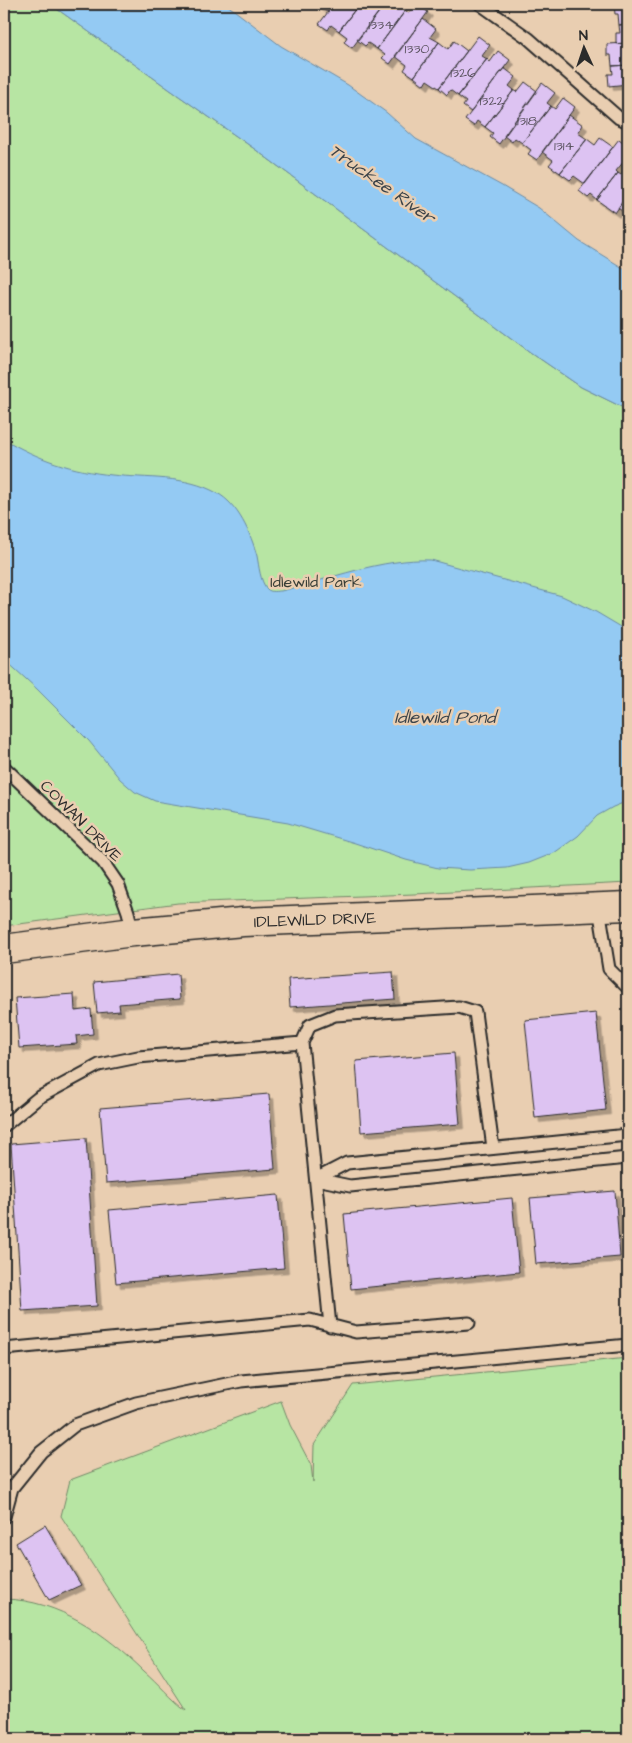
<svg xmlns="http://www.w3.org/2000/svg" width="632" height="1743" viewBox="0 0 632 1743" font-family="'Architects Daughter',sans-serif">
	<defs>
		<filter id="shadow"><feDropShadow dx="4.5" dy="4.5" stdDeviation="0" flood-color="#0004"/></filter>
	</defs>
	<rect width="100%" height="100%" fill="#e9ceb1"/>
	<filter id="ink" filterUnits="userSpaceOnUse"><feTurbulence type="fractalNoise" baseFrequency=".02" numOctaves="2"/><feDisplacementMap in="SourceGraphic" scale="10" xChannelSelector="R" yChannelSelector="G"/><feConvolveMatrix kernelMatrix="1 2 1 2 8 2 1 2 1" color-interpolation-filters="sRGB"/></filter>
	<g filter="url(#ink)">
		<path fill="#b7e5a3" stroke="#718867" d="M4,4H50L169,89L256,150L530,352L581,387L628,410V883L414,894L178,903L4,926Z
			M628,1358V1739H4V1599C59,1600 106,1634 144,1671C158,1683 172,1700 186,1710L61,1516L70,1480L281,1401L290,1425L311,1465L313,1482L314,1445L353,1385Z"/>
		<path fill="#94caf3" stroke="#6a8aa3" d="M50,4H226L281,46L348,85L387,113L416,139L502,186L539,208L579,241L628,271V410L581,387L530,352L256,150L169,89Z
			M4,439C37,459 73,471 112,475C147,479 185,475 217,493C238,504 251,534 257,556C259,566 260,581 267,589C271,593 276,591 281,591C330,579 382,558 431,560L562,596L596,612L628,631V801L613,807L597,816L578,836L554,853L529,863L507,868L470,870L438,868L406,860L355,843L288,823L155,801L135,792L120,779L89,741L37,689L4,659Z"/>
		<path fill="#ddc3f2" stroke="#2b2b2b" filter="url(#shadow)" d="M315,4H334L327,12Z
			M334,4H359L339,31L331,25L328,30L319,24Z
			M359,4H385L352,48L344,42L347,37L339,31Z
			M385,4H404L401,8L405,11L377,49L368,43L365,46L357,40Z
			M416,4L428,12L390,64L382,58L385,55L377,49L405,11L409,13Z
			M614,4H628V24L619,25L618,14H615Z
			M423,19L436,29L430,37L439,42L414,77L404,70L407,65L395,56Z
			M628,24V43L616,44V33H620L619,25Z
			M478,36L490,45L482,56L487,59L458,96L450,90L447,95L439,88Z
			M454,41L467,51L439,88L427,80L424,85L414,77L439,42L448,49Z
			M628,43V65L612,66L611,55H607V44Z
			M498,51L510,60L471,112L463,106L466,102L458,96L487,59L490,62Z
			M628,65V84L609,86L608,74H613L612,66Z
			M504,68L516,77L509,86L514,90L485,127L477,121L474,126L465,120Z
			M525,82L537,91L499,144L490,137L493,133L485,127L514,90L517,92Z
			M542,83L555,93L547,103L551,106L522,143L515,138L512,142L504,136Z
			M563,98L575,107L537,160L528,154L531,150L522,143L551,106L555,109Z
			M569,115L583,125L578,133L587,139L560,173L549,165L553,160L542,152Z
			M600,138L613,147L585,184L574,176L570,180L560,173L587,139L595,145Z
			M619,139L628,146V150L623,158L625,160L616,171L618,173L597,200L591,195L588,198L579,191Z
			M628,164V194L615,213L597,200L618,173L621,175Z
			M628,194V212L626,214L618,208Z
			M393,972L395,999L290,1007L288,979Z
			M178,974L180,999L119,1004L120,1011L97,1013L94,982Z
			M74,994L75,1011L91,1009L93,1034L76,1036L77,1044L19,1048L15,998Z
			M596,1013L606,1110L535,1118L525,1020Z
			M454,1053L460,1124L361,1132L356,1061Z
			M269,1094L275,1169L106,1183L100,1108Z
			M86,1138L97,1306L22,1311L11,1144Z
			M615,1191L620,1257L536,1264L530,1198Z
			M278,1195L284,1268L116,1283L109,1210Z
			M512,1198L519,1272L351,1289L344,1214Z
			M45,1525L81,1585L49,1600L16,1543Z"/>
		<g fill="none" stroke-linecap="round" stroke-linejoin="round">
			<defs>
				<path id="service" d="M480,4L528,38L619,118L628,122
					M4,767L103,862L118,884L128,912L133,932
					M599,908L609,969L628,988
					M4,1126L38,1098L99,1065L138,1057L302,1043
					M316,1179L347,1163L628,1135
					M316,1179L350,1186L628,1158
					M330,1326L302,1043L310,1025L335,1015L459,1007L475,1012L493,1148
					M4,1349L310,1320L356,1332L469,1323
					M4,1517L12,1488L41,1452L75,1425L136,1403L241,1381L628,1345"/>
				<path id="tertiary" d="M4,949L133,932L243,922L628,906"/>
			</defs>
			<use href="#service" stroke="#2b2b2b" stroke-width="15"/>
			<use href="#tertiary" stroke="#2b2b2b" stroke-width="31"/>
			<use href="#service" stroke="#e9ceb1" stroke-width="11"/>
			<use href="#tertiary" stroke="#e9ceb1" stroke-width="28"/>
		</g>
	</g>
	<g text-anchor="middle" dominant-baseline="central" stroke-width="5" stroke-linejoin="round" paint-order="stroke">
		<g font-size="14" fill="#58515d">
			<text x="381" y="25">1334</text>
			<text x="417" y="49">1330</text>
			<text x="463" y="73">1326</text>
			<text x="492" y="101">1322</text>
			<text x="527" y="121">1318</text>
			<text x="564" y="146">1314</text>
		</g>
		<g font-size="16" fill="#393e37" stroke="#e9ceb1">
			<text x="316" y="582">Idlewild Park</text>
		</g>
		<g font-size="16" fill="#2b2b2b" stroke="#e9ceb1">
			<text transform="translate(81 821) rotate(45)">COWAN DRIVE</text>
			<text transform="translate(315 920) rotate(-2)">IDLEWILD DRIVE</text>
		</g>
		<g font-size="18" font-style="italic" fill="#3b4349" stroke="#e9ceb1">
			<text transform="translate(382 184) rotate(35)">Truckee River</text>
			<text x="445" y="717">Idlewild Pond</text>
		</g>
	</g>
	<rect width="632" height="1743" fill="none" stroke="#e9ceb1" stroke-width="20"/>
	<rect x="10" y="10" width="612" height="1723" fill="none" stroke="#2b2b2b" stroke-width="2" filter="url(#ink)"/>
	<g transform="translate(584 48) rotate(357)" stroke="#e9ceb1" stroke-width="4" paint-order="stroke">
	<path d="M0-4L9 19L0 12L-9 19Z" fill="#2b2b2b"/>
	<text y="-8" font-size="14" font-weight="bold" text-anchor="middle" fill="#2b2b2b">N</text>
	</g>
</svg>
